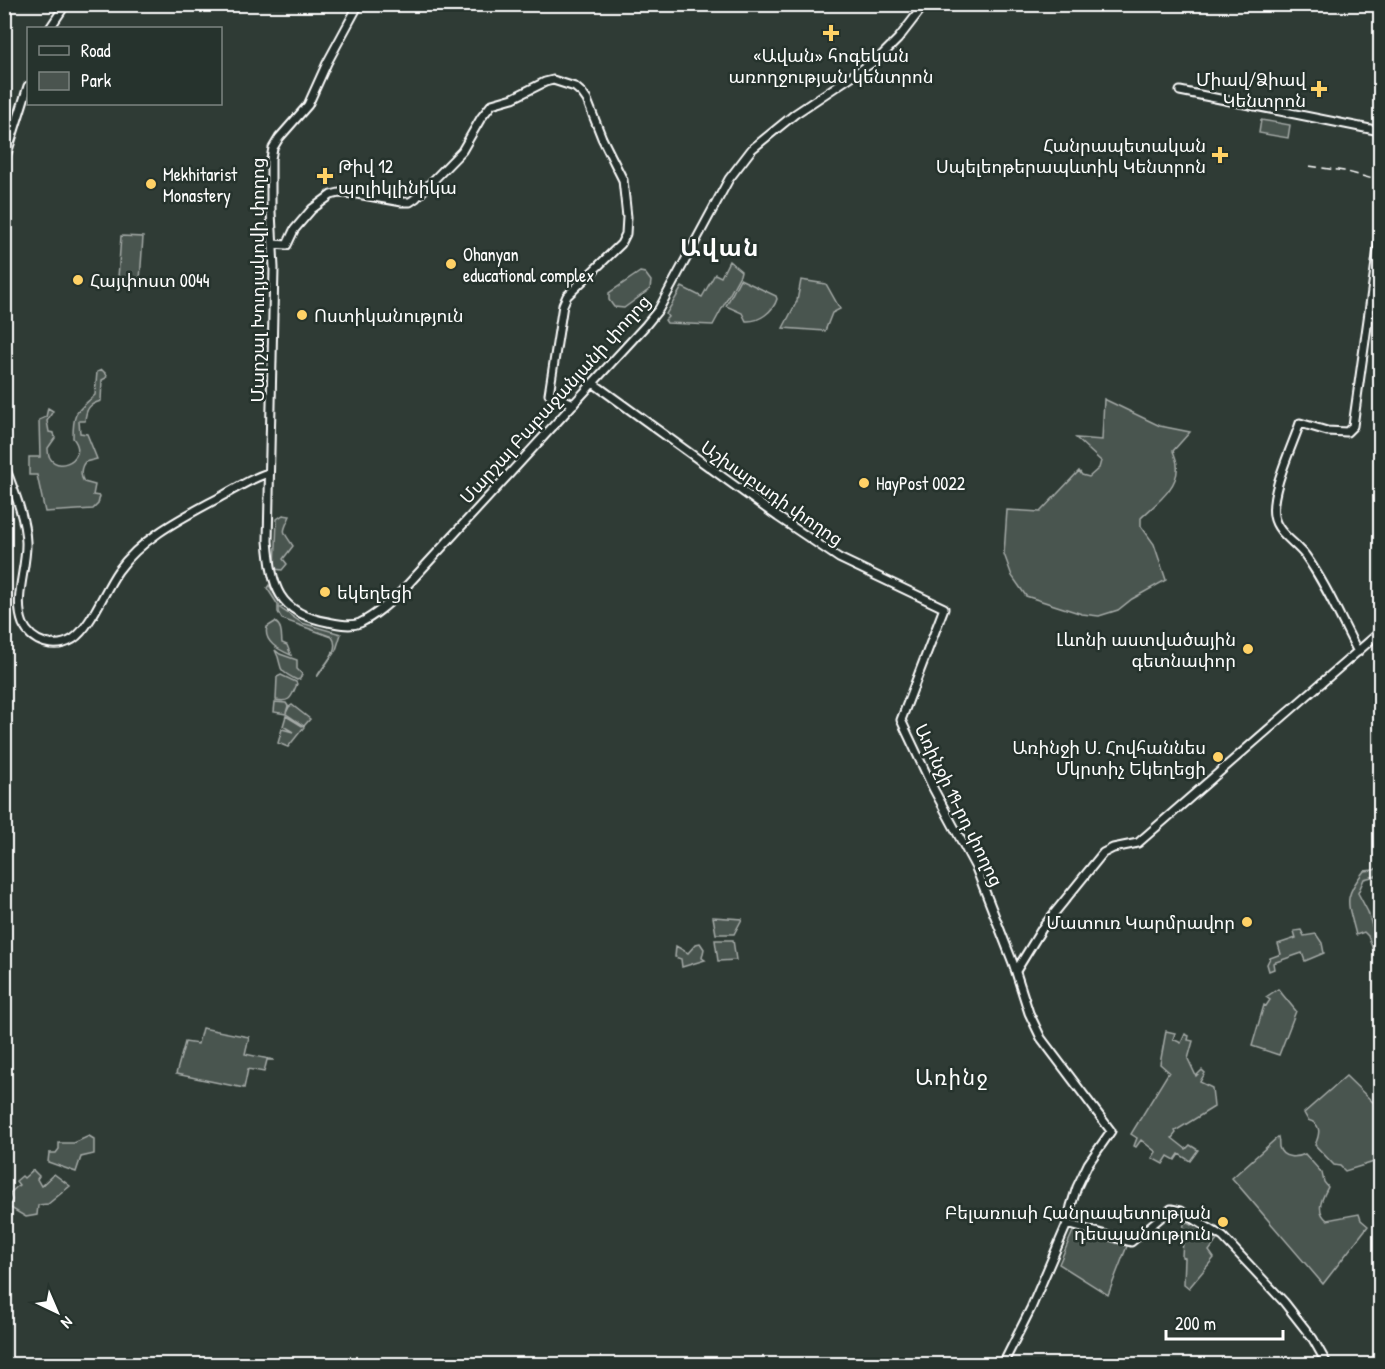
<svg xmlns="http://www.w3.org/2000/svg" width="1385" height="1369" viewBox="0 0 1385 1369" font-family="'Patrick Hand','Noto Sans Armenian',sans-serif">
	<rect width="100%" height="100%" fill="#2f3b35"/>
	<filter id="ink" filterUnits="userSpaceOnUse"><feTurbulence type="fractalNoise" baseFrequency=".0167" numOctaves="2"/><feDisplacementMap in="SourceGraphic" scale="12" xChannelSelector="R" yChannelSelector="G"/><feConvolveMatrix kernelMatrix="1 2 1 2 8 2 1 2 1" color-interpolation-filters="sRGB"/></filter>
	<g filter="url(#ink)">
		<path fill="#4a544f" stroke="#a4aaa7" stroke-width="1.5" d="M1261,120L1290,125L1288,138L1259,133Z
			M121,236L143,237L140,280L118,278Z
			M729,261L741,271L740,275L713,325L667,323L665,320L668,317L666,314L682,287L702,297L715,274L721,277Z
			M640,272L645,273L651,281L650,289L624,308L614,307L609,300V293Z
			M740,279L776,296L777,299C773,312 759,322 746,321L742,313L726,306Z
			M801,280L826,284L840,309L832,313L825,331L783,328L797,301Z
			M102,370L107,375L106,378L102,380L101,401C89,404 86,409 85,421H79L80,433L87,434L97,459L85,462C80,468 80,476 84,482L95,485L93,495L100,496L98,504L93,509L45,512L37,475H29V457H40L39,420L46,417L48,408L53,411L47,421L49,432L54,433L55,438L48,448C47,478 92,461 73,438C73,410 77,412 95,395L97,372Z
			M1104,399L1160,426L1190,432L1173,451C1175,456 1177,461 1177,465C1180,487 1154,505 1141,518V526L1154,544L1166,580L1132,599L1118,610L1099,616L1082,614L1026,596L1012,576L1004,554L1007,510L1040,512L1079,471L1082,475L1089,477L1099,468L1101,461L1076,438L1102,440Z
			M283,515L290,516C282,534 282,529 293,546L283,559L287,564L282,570L275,569L277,519Z
			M269,585L283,607L280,608L302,623L341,634L336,650L317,677C321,667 342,650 332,637L282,619L278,612V605L267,588Z
			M275,622C283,627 281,636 282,643L287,645L291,655C279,650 263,642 267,627Z
			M275,650L280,654L297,660V669L302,674L300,679L297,680C273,668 285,669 275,650Z
			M281,675L296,682L297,684C291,697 291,703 276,700L277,677Z
			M275,702L286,703L288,706L286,713L289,707L292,705L310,719L304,726L286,714L274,712Z
			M286,716L304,727L288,747L278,743L282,729L293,732L283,726Z
			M1380,866V875L1364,879L1358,893L1368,912L1372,926L1380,940V964L1378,963L1368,936L1364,932L1356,935C1348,902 1342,899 1364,871L1374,870Z
			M713,917L742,919L734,934H716Z
			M1301,930L1304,936L1316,934L1322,943L1324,953L1305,961L1302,953L1273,963L1274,969L1269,971L1267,964L1270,958L1281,954L1278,944L1296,938L1294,931Z
			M715,940H733L736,960L718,961Z
			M700,943L704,949L702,958L705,960L682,967L681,959L675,957L676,946L688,953L696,944Z
			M1278,989L1296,1011L1279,1055L1252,1046L1264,1005L1266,1006L1270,1000L1266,997Z
			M202,1028L249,1037L245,1054L274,1060H267L264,1072L248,1069L244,1088L176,1074L185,1042L198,1044Z
			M1166,1031L1175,1033L1173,1039L1181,1043L1185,1034L1189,1036L1188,1040L1193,1041L1188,1059L1196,1076L1202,1070L1205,1073L1200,1082L1212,1088L1214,1107L1175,1131L1176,1133L1172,1138L1186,1149L1190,1145L1198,1150L1190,1161L1179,1154L1175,1160L1168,1156L1163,1164L1152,1158L1156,1152L1141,1140L1136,1147L1134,1146L1137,1138L1131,1134L1169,1072L1160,1064Z
			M1346,1076L1380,1109V1155L1374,1162L1345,1171L1340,1166L1334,1165L1315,1145C1320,1134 1322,1124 1308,1120L1304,1113Z
			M89,1136L94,1139V1154L81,1157L76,1172L48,1162L49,1153H56L59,1149V1143H74Z
			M1278,1137C1279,1141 1279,1144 1279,1147C1282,1159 1297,1158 1305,1154L1322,1173L1324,1182L1328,1187C1322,1199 1315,1210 1327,1220L1359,1214L1361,1220L1368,1226L1323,1284L1232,1178Z
			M33,1170L39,1176L37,1179L41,1186L54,1174L70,1186L48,1204L38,1205L37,1215L26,1217L9,1207L12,1200L10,1193L19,1185L16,1181L22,1176L24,1178Z
			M1184,1221L1191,1225L1193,1222L1217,1240L1209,1251L1214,1258L1189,1288L1184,1284L1185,1258L1182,1257Z
			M1074,1229L1127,1246L1108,1295L1059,1264Z"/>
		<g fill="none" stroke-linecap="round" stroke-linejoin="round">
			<defs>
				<path id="secondary" d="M359,4L327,63L308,105L279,138L273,148L271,159V212L274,268L268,541C272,586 277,613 328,622C338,624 351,627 360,623C376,615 389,603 401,592L646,325L659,309L729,179L752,149L795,114L879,58L898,39L925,4
					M50,28L66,4
					M1180,91L1380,131
					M4,163L28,86
					M273,244L287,245L294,230L312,209L331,195L339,193L357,194L402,202H410L416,198L462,151L481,118L492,104L513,98L545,82L553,80L575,87L582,93L587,100L602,138L623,180L627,217L626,234L621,244L567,296L563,305L549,394L574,404
					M593,383L778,517L839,558L944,608L901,720L933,788L976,868L1013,963L1029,1013L1041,1038L1111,1131L1088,1164L1077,1187L1071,1206L1067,1224L1031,1308L1003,1364
					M4,464C13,489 25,516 26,542C27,568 13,599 23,624C32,643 55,650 73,639C91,627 104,591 118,571C143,536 186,516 224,495C238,487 252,478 268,473
					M1358,652C1341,620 1326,584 1305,555C1295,542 1277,533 1274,516C1270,492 1292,447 1300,423L1327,431L1347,432L1353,426L1380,234
					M1016,971L1043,927L1103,853L1113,848L1138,843L1380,632
					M1067,1224L1131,1242L1171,1209L1181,1211L1223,1237L1284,1302L1313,1339L1327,1364"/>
			</defs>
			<use href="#secondary" stroke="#fff" stroke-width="11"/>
			<use href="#secondary" stroke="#26332d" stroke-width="7"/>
			<path stroke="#fff" stroke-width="1.5" stroke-dasharray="9 4.5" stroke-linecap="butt" d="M1309,166L1344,171L1380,181"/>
		</g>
	</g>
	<g fill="#ffd166" stroke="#26332d" stroke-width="2">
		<path d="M828 24h6v6h6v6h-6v6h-6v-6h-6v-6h6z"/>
		<path d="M1316 80h6v6h6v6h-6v6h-6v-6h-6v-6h6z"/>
		<path d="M1217 146h6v6h6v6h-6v6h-6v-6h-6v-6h6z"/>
		<path d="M322 167h6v6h6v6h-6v6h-6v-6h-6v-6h6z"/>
		<circle cx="151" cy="184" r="6"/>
		<circle cx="451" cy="264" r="6"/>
		<circle cx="78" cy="280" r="6"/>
		<circle cx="302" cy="315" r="6"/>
		<circle cx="864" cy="483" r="6"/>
		<circle cx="325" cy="592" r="6"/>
		<circle cx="1248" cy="649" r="6"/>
		<circle cx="1218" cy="757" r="6"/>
		<circle cx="1247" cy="922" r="6"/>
		<circle cx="1223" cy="1222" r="6"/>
	</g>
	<g text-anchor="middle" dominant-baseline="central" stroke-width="5" stroke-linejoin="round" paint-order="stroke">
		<g font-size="18" fill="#fff" stroke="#26332d" text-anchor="start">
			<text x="831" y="55" text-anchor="middle">«Ավան» հոգեկան<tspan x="831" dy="21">առողջության կենտրոն</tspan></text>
			<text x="1306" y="79" text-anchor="end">Միավ/Ձիավ<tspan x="1306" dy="21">Կենտրոն</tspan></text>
			<text x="1206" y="145" text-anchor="end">Հանրապետական<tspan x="1206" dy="21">Սպելեոթերապևտիկ Կենտրոն</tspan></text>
			<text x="338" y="166">Թիվ 12<tspan x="338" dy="21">պոլիկլինիկա</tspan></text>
			<text x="163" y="174">Mekhitarist<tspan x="163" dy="21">Monastery</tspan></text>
			<text x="463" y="254">Ohanyan<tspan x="463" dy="21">educational complex</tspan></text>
			<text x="90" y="280">Հայփոստ 0044</text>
			<text x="314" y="315">Ոստիկանություն</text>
			<text x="876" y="483">HayPost 0022</text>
			<text x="337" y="592">եկեղեցի</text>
			<text x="1236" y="639" text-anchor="end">Լևոնի աստվածային<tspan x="1236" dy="21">գետնափոր</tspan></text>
			<text x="1206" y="747" text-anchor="end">Առինջի Ս. Հովհաննես<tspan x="1206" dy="21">Մկրտիչ Եկեղեցի</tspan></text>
			<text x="1235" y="922" text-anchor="end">Մատուռ Կարմրավոր</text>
			<text x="1211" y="1212" text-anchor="end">Բելառուսի Հանրապետության<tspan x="1211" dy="21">դեսպանություն</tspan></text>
		</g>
		<g font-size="18" fill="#fff" stroke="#26332d">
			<text transform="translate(257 280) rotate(-90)">Մարշալ Խուդյակովի փողոց</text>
			<text transform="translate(555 399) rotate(-48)">Մարշալ Բաբաջանյանի փողոց</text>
			<text transform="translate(772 493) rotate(35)">Աշխաբադի փողոց</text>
			<text transform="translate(959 805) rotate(64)">Առինջի 19-րդ փողոց</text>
		</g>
		<g font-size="21" letter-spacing="1.5" fill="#fff" stroke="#26332d">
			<text x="952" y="1077">Առինջ</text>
		</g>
		<g font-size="24" font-weight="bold" letter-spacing="1.5" fill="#fff" stroke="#26332d">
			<text x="720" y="247">Ավան</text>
		</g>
	</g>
	<rect width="1385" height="1369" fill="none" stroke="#26332d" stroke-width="24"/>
	<rect x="12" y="12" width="1361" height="1345" fill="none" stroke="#fff" stroke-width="2" filter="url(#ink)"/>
	<rect x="27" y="27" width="195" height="78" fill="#26332d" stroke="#7d8581" stroke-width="1.5"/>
	<rect x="39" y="46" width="30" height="9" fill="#26332d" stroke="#7d8581" stroke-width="1.5"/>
	<text x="81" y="57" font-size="18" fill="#ffffff">Road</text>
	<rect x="39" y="72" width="30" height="18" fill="#4a544f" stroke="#7d8581" stroke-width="1.5"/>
	<text x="81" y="87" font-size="18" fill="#ffffff">Park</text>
	<g transform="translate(57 1312) rotate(136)" stroke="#26332d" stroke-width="4.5" paint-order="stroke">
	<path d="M0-4.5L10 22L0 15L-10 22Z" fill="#ffffff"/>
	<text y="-9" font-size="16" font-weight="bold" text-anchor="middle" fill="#ffffff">N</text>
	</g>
	<path d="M1166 1330v9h117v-9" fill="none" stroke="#ffffff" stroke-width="3"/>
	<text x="1175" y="1330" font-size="18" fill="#ffffff" stroke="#26332d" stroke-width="4.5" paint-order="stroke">200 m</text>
</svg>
